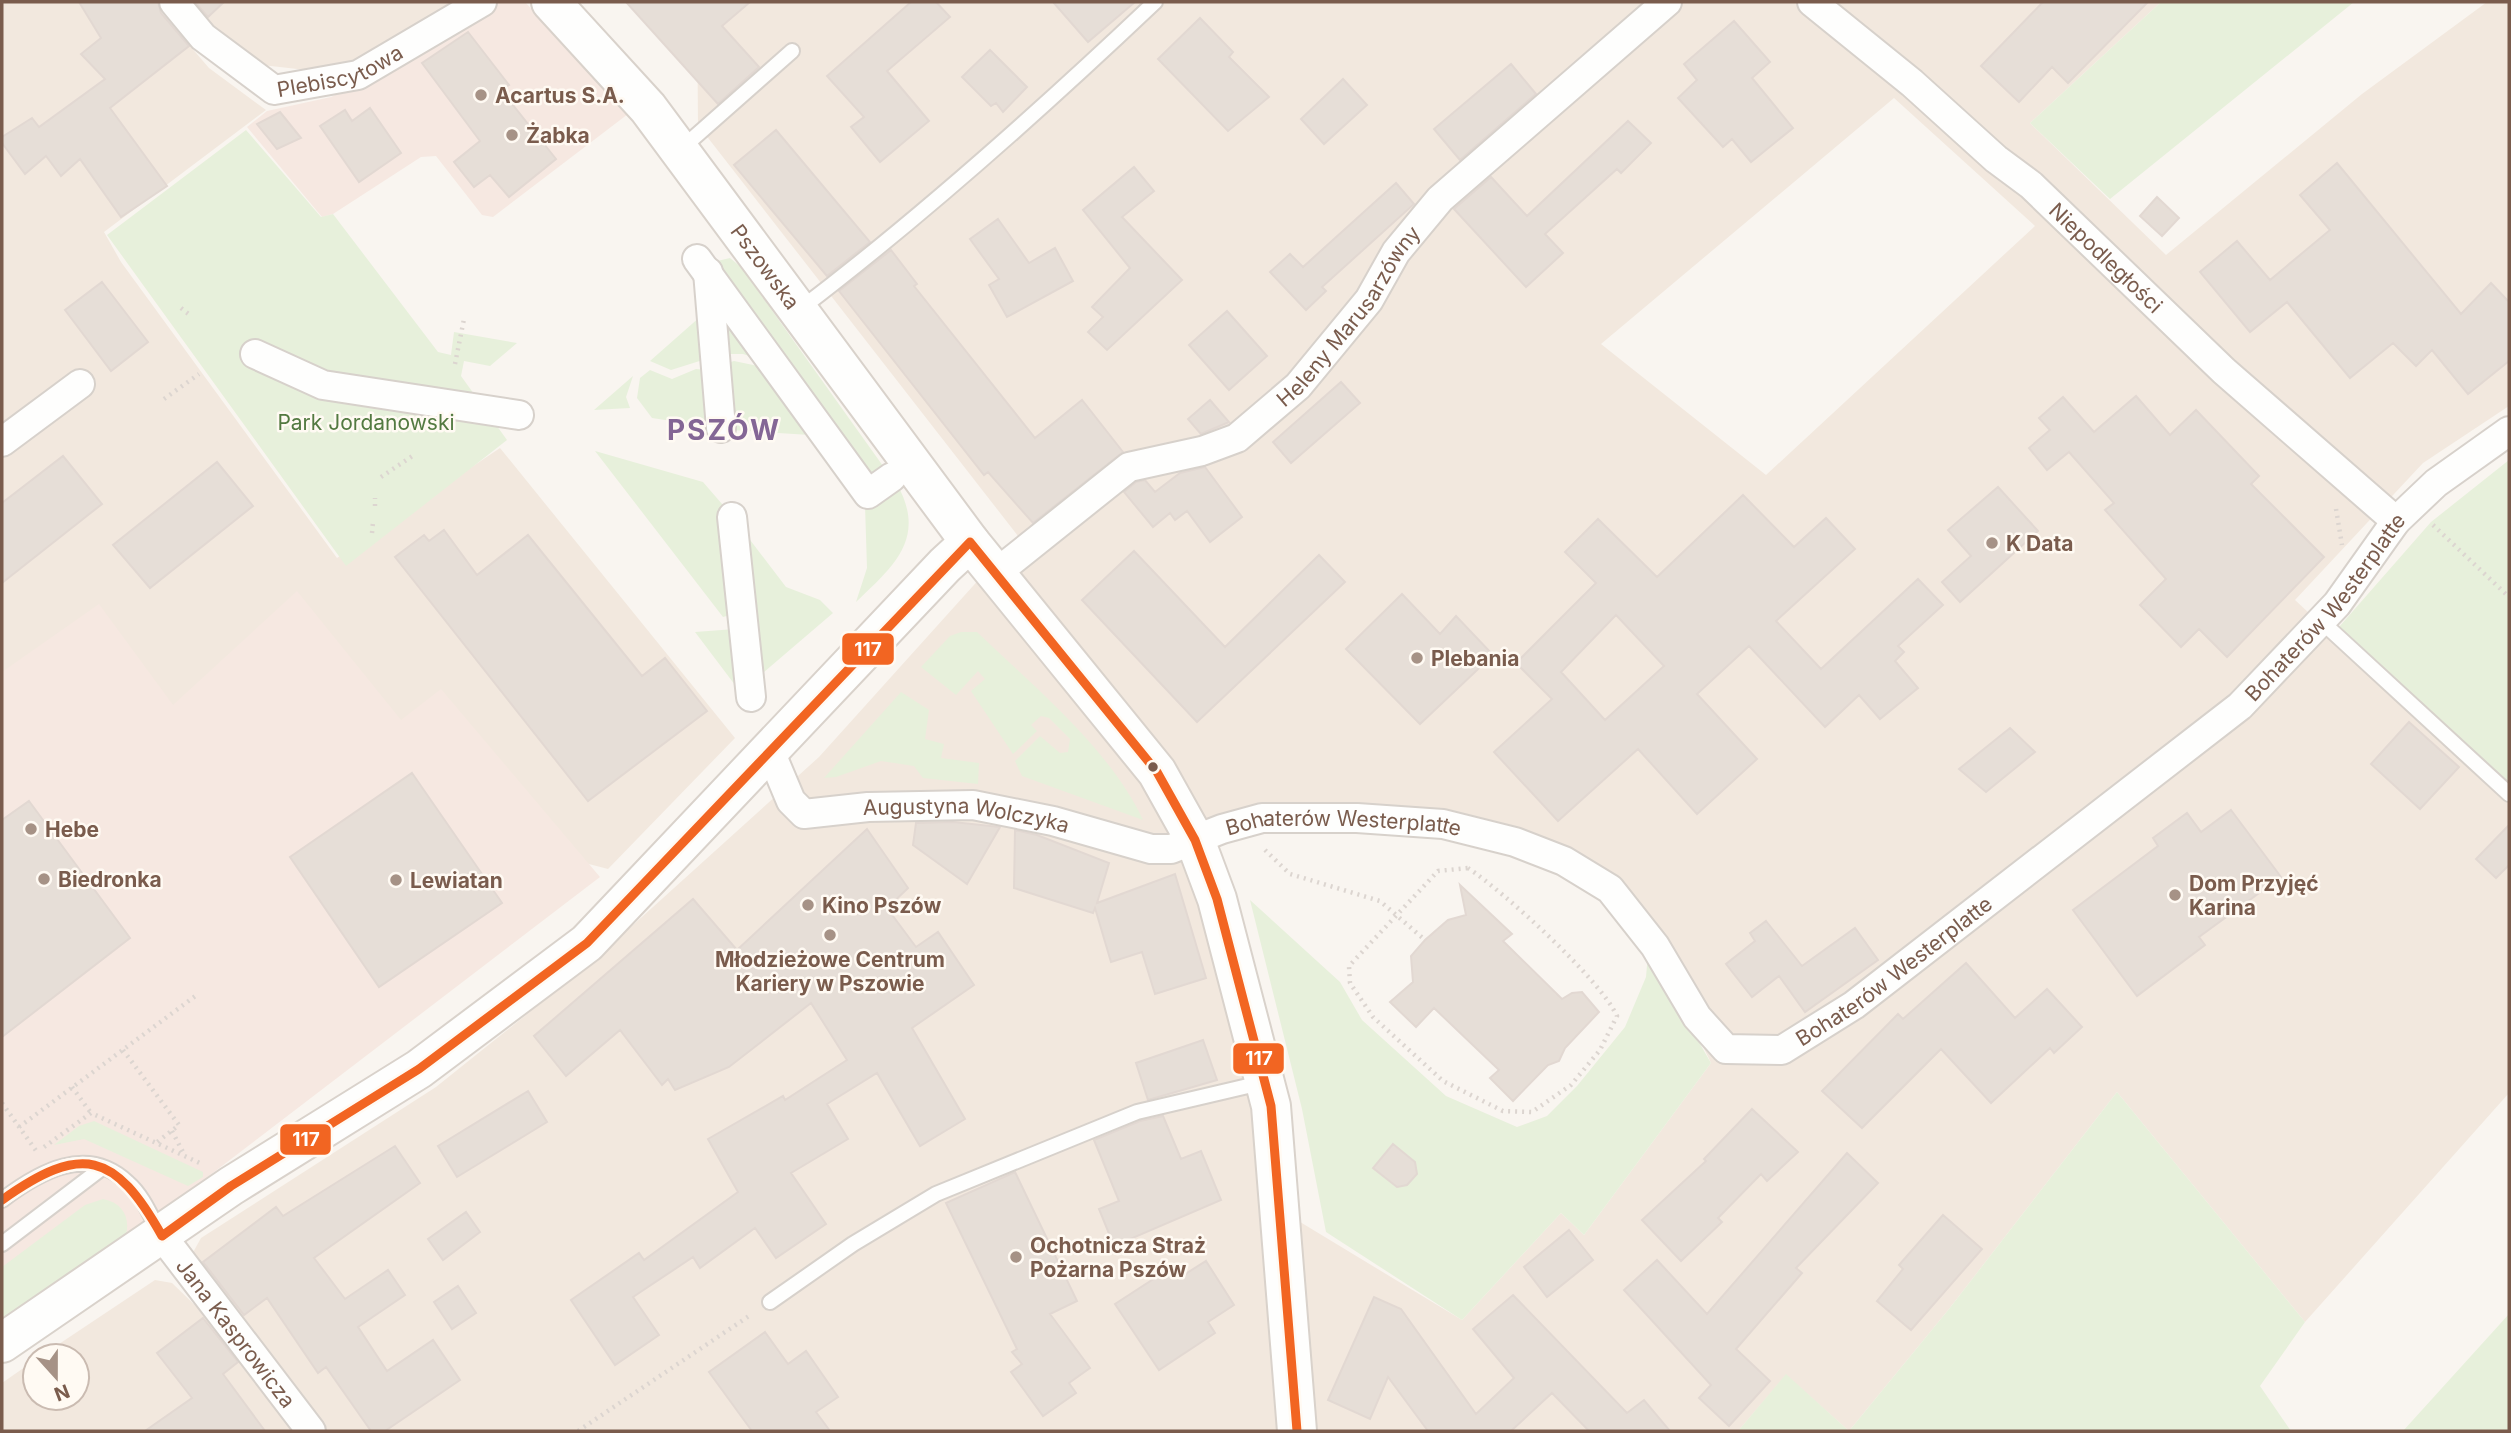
<svg xmlns="http://www.w3.org/2000/svg" width="2511" height="1433" viewBox="0 0 2511 1433" font-family="Inter,sans-serif">
	<rect width="100%" height="100%" fill="#f9f5f0"/>
	<path fill="#f2e8de" fill-rule="evenodd" d="M2,2H152L209,68L266,110L104,232L121,262L337,558L500,448L735,738L608,869L585,863L397,723L173,705L2,672Z
		M192,2H460L377,53L315,71L262,65L222,35Z
		M697,2H2161L2030,123L2166,255L2362,94L2487,2H2509V406L2423,463L2295,600L2509,799V1093L2305,1322L2117,1092L1949,1309L1849,1431L1786,1375L1738,1431H321L191,1256L201,1238L436,1087L591,963L819,757L1018,536L698,125ZM1894,98L2035,226L1766,475L1601,344ZM1359,809L1515,842L1610,889L1655,946L1711,1063L1584,1235L1561,1213L1462,1320L1277,1208L1195,840Z
		M155,1280L172,1283L203,1313L292,1431H2V1383L35,1360V1398H77V1356H41Z"/>
	<path fill="#f6e8e1" d="M500,2H525L628,114L493,217L482,215L436,156L421,157L333,214L322,217L247,127L267,111L331,97L391,67Z
		M297,591L401,720L441,689L600,877L184,1195L2,1318V672L99,604L173,705Z"/>
	<path fill="#e7f0db" d="M2161,2H2354L2110,199L2030,123Z
		M246,130L321,217L333,214L438,352L451,355L454,332L517,343L490,366L464,361L461,376L507,440L346,566L107,235Z
		M730,258L741,267L888,473L866,477L713,262Z
		M718,296L762,360L743,354H724Z
		M701,316L706,359L671,370L650,361Z
		M734,361L768,368L810,435L732,430L724,364Z
		M696,369L707,370L712,427L652,418L637,398L640,378L650,370L672,379Z
		M633,376L626,397L630,408L594,410Z
		M595,451L703,482L722,504L734,614L723,617Z
		M2509,460V783L2339,627L2431,522Z
		M897,484C927,538 894,566 856,602L867,568L865,505Z
		M741,528L786,587L820,600L833,613L757,678Z
		M735,629L740,681L735,685L695,632Z
		M961,632H977C1032,685 1111,750 1143,820L1022,776L1015,761L1040,736L1060,753L1068,752L1070,739L1049,718L1041,716L1031,725L1037,731L1013,754L971,691L985,679L978,671L956,695L921,667L950,636Z
		M901,692L929,710L925,739L944,744L941,758L979,763L978,784L923,778L914,766L881,761L836,777L824,778Z
		M1250,900L1340,982L1362,1020L1446,1096L1517,1127L1547,1116L1577,1086L1625,1027L1646,977L1648,954L1711,1063L1584,1235L1561,1213L1462,1320L1326,1232L1302,1109Z
		M2117,1092L2305,1322L2260,1386L2291,1431H1738L1786,1374L1849,1431L1949,1309Z
		M94,1121L203,1172V1177L188,1186L84,1139L54,1145L79,1126Z
		M103,1199C125,1203 132,1221 124,1241L2,1323V1267L85,1205Z
		M2509,1314V1431H2403Z"/>
	<path fill="#e6ded7" stroke="#e2d8d2" stroke-width="2" fill-rule="evenodd" d="M79,2H158L161,13L189,46L110,108L167,186L121,217L80,159L61,176L46,156L25,174L2,143V137L32,118L39,127L105,79L81,54L101,38Z
		M195,2H224L208,17Z
		M626,2H750L722,26L759,67L718,104Z
		M911,2H936L950,17L887,71L929,121L880,162L851,127L864,117L827,76Z
		M1053,2H1135L1088,42Z
		M2043,2H2148L2068,83L2052,67L2019,102L1981,66Z
		M1200,18L1233,52L1229,57L1269,97L1228,131L1158,59Z
		M1734,21L1770,62L1752,78L1793,128L1751,162L1732,139L1723,147L1678,98L1697,80L1684,64Z
		M468,32L509,85L501,90L556,159L509,197L490,175L474,187L454,162L480,141L422,63Z
		M990,50L1027,87L1003,112L996,103L991,106L962,77Z
		M1511,64L1536,94L1460,160L1434,129Z
		M1343,79L1367,105L1324,144L1301,119Z
		M370,108L401,153L359,182L320,126L345,110L352,121Z
		M280,112L301,138L277,149L257,124Z
		M1628,121L1651,143L1621,173L1617,169L1545,234L1563,253L1526,287L1454,209L1491,177L1527,216Z
		M776,130L870,242L827,276L734,165Z
		M2337,163L2461,314L2491,283L2509,302V361L2468,394L2432,350L2416,366L2393,343L2350,378L2287,302L2250,332L2200,272L2237,241L2270,280L2330,230L2300,195Z
		M1134,167L1154,191L1122,217L1182,280L1107,350L1088,332L1103,317L1092,307L1130,268L1083,210Z
		M1396,183L1414,204L1322,287L1326,291L1306,310L1270,272L1290,254L1303,267Z
		M2157,197L2179,218L2162,236L2140,216Z
		M998,219L1029,263L1055,248L1073,281L1007,317L989,285L999,279L970,239Z
		M891,250L917,284L914,286L1035,438L1082,400L1123,452L1033,523L988,472L984,475L839,291Z
		M102,282L148,342L111,371L65,310Z
		M1227,311L1267,356L1229,390L1189,345Z
		M1341,382L1360,403L1291,463L1273,442Z
		M2136,396L2170,435L2196,410L2259,476L2251,484L2324,557L2227,657L2199,629L2181,647L2140,605L2166,579L2105,510L2114,503L2069,452L2047,470L2029,448L2050,430L2039,418L2063,397L2094,432Z
		M1210,400L1229,422L1201,434L1188,419Z
		M63,456L102,504L2,583V503Z
		M217,462L253,506L150,588L113,545Z
		M1205,467L1242,517L1210,542L1187,511L1175,520L1170,513L1153,527L1124,492L1136,482L1145,480L1155,492L1180,473Z
		M1998,487L2038,531L1960,602L1942,582L1971,556L1948,530Z
		M1743,495L1794,547L1826,518L1855,549L1776,621L1821,669L1918,579L1943,605L1898,646L1904,652L1895,661L1918,688L1880,719L1859,695L1825,727L1749,646L1697,694L1757,759L1697,814L1638,749L1558,821L1494,752L1552,699L1516,663L1596,583L1565,552L1598,519L1657,577ZM1616,615L1664,666L1605,720L1561,672Z
		M444,530L477,575L528,535L642,676L665,658L707,711L588,801L395,557L424,535L429,541Z
		M1134,551L1225,647L1319,555L1345,582L1197,722L1082,600Z
		M1402,594L1440,634L1456,616L1493,655L1420,724L1346,649Z
		M2409,722L2459,767L2420,809L2371,764Z
		M2010,728L2035,752L1986,792L1959,769Z
		M412,773L502,903L379,987L290,857Z
		M29,801L130,938L2,1037V820Z
		M2231,810L2281,877L2199,937L2205,945L2137,996L2073,910L2158,846L2153,838L2187,813L2201,832Z
		M953,822L1000,827L967,884L913,845L916,823Z
		M2509,825V865L2496,878L2476,859Z
		M867,829L908,888L887,908L916,947L938,932L974,985L912,1028L965,1119L920,1146L877,1073L827,1104L848,1139L791,1173L826,1224L776,1258L755,1228L700,1268L693,1257L633,1297L659,1335L615,1365L571,1300L639,1253L644,1260L738,1192L708,1139L783,1096L785,1100L847,1060L811,1003L729,1067L675,1090L668,1079L662,1085L620,1030L566,1076L534,1036L693,899L737,950Z
		M1015,830L1037,835L1109,863L1097,903L1175,874L1206,978L1155,994L1142,952L1111,962L1095,908L1093,913L1014,888Z
		M1460,885L1512,934L1503,941L1562,999L1572,993L1582,992L1599,1012L1565,1048L1559,1061L1548,1065L1513,1101L1490,1078L1499,1070L1434,1008L1416,1027L1390,1002L1413,982L1411,956L1425,940L1448,920L1466,915Z
		M1766,921L1802,966L1855,928L1878,960L1805,1012L1779,976L1752,997L1726,964L1755,941L1750,933Z
		M1966,963L2015,1018L2047,989L2082,1027L2054,1053L2050,1048L1991,1103L1941,1049L1862,1128L1822,1091L1898,1014L1903,1019Z
		M1203,1040L1217,1080L1148,1100L1136,1063Z
		M528,1091L547,1122L457,1177L438,1146Z
		M1752,1109L1798,1152L1767,1181L1761,1174L1718,1218L1722,1222L1681,1261L1642,1220L1706,1161L1704,1159Z
		M1163,1116L1181,1159L1201,1151L1221,1200L1114,1246L1099,1209L1119,1201L1094,1140L1140,1121Z
		M1393,1144L1415,1162L1417,1174L1407,1185L1397,1187L1373,1168Z
		M395,1146L420,1183L314,1258L345,1299L388,1270L405,1295L358,1327L387,1371L433,1340L460,1380L385,1431H371L326,1367L318,1373L267,1298L244,1315L203,1262L276,1207L283,1216Z
		M1847,1153L1878,1183L1796,1268L1802,1273L1736,1349L1770,1381L1729,1426L1699,1398L1711,1385L1624,1290L1657,1260L1707,1314Z
		M1015,1172L1077,1301L1050,1314L1090,1368L1069,1383L1076,1393L1043,1416L1011,1372L1022,1364L1012,1352L1017,1349L946,1203Z
		M466,1212L480,1232L443,1260L428,1239Z
		M1943,1215L1982,1249L1911,1330L1877,1301L1903,1269L1899,1265Z
		M1569,1230L1593,1260L1547,1297L1524,1267Z
		M1206,1261L1234,1305L1208,1322L1215,1333L1159,1370L1115,1304L1172,1267L1179,1278Z
		M458,1286L476,1313L452,1329L434,1302Z
		M1513,1295L1627,1413L1644,1400L1670,1431H1589L1552,1393L1511,1431H1428L1388,1377L1370,1419L1328,1400L1374,1297L1401,1309L1476,1414L1514,1378L1473,1329Z
		M203,1318L238,1362L223,1374L265,1431H145L192,1398L157,1353Z
		M765,1332L788,1364L806,1351L838,1397L816,1412L830,1431H752L709,1372Z"/>
	<g fill="none" stroke-linecap="round" stroke-linejoin="round">
		<defs>
			<path id="lane" d="M681,149L792,51
				M799,310C924,215 1041,110 1155,2
				M2321,621L2509,794
				M2,1200C39,1172 87,1144 128,1183C143,1196 151,1217 160,1233
				M2,1244L102,1168
				M770,1302L853,1244L936,1194L1137,1112L1265,1082"/>
			<g id="street">
				<path id="s1" d="M174,2L203,37L274,90L358,75L482,2"/>
				<path id="s2" d="M1812,2L1912,83L1996,159L2031,185L2224,371L2396,521"/>
				<path d="M697,259L868,494L892,477"/>
				<path d="M708,272L721,428"/>
				<path d="M255,354L323,385L519,415"/>
				<path d="M2,442L80,384"/>
				<path d="M732,517L751,697"/>
				<path id="s3" d="M995,574L1129,467L1202,451L1237,438L1298,386L1369,300L1396,252L1440,199L1667,2"/>
				<path id="s4" d="M770,751L791,801L804,814L868,807L973,805L1053,821L1151,849H1171L1222,829L1262,818H1357L1443,824L1515,842L1564,861L1610,889L1655,946L1697,1017L1726,1049L1782,1050L1854,1005L2240,706L2337,604L2396,521L2436,483L2509,431"/>
				<path id="s5" d="M162,1236L311,1431"/>
			</g>
			<g id="secondary">
				<path id="s6" d="M551,2L648,108L970,542L1157,772L1195,840L1217,899L1271,1106L1297,1431"/>
				<path d="M2,1343L231,1186L419,1069L587,943L945,565L970,542"/>
			</g>
		</defs>
		<use href="#lane" stroke="#d7d1cb" stroke-width="18"/>
		<use href="#street" stroke="#d7d1cb" stroke-width="32"/>
		<use href="#secondary" stroke="#d9d2cb" stroke-width="42"/>
		<path stroke="#dcd5d0" stroke-width="4.5" stroke-dasharray="2 5" stroke-linecap="butt" d="M181,308L191,316
			M455,364L464,319
			M164,399L199,374
			M381,477L414,455
			M375,506V498
			M2336,509L2342,545
			M2433,525L2509,597
			M372,533L373,522
			M1265,850L1290,874L1380,901L1425,940
			M1468,868C1504,892 1600,979 1617,1016L1600,1050L1571,1085L1532,1112L1503,1111L1443,1081L1373,1017L1350,983L1349,966L1438,871Z
			M123,1050L179,1125L156,1143
			M72,1087L91,1113
			M2,1103L37,1152
			M19,1127L198,994
			M172,1131L185,1156
			M44,1147L91,1113L202,1164
			M578,1431L752,1314"/>
		<use href="#lane" stroke="#fefefd" stroke-width="14"/>
		<use href="#street" stroke="#fefefd" stroke-width="28"/>
		<use href="#secondary" stroke="#fefefd" stroke-width="38"/>
		<defs>
			<path id="bus-1" d="M2,1200C82,1143 115,1152 162,1236L231,1186L419,1069L587,943L970,542L1157,772L1195,840L1217,899L1271,1106L1297,1431"/>
		</defs>
		<use href="#bus-1" stroke="#fffaf3" stroke-width="14"/>
		<use href="#bus-1" stroke="#f26522" stroke-width="9"/>
	</g>
	<g fill="#a69286" stroke="#fffaf3" stroke-width="2.5">
		<circle cx="481" cy="95" r="7"/>
		<circle cx="512" cy="135" r="7"/>
		<circle cx="1992" cy="543" r="7"/>
		<circle cx="1417" cy="658" r="7"/>
		<circle cx="31" cy="829" r="7"/>
		<circle cx="44" cy="879" r="7"/>
		<circle cx="396" cy="880" r="7"/>
		<circle cx="2175" cy="895" r="7"/>
		<circle cx="808" cy="905" r="7"/>
		<circle cx="830" cy="935" r="7"/>
		<circle cx="1016" cy="1257" r="7"/>
	</g>
	<circle fill="#7a5c4d" stroke="#fffaf3" stroke-width="2.5" cx="1153" cy="767" r="6"/>
	<g text-anchor="middle" dominant-baseline="central" stroke-width="5" stroke-linejoin="round" paint-order="stroke">
		<g font-size="21" fill="#7a5c4d" stroke="#fffaf3">
			<text stroke="none"><textPath href="#s1" startOffset="203">Plebiscytowa</textPath></text>
			<text stroke="none"><textPath href="#s2" startOffset="390">Niepodległości</textPath></text>
			<text stroke="none"><textPath href="#s6" startOffset="341">Pszowska</textPath></text>
			<text stroke="none"><textPath href="#s3" startOffset="450">Heleny Marusarzówny</textPath></text>
			<text stroke="none"><textPath href="#s4" startOffset="1862">Bohaterów Westerplatte</textPath></text>
			<text stroke="none"><textPath href="#s4" startOffset="236">Augustyna Wolczyka</textPath></text>
			<text stroke="none"><textPath href="#s4" startOffset="623">Bohaterów Westerplatte</textPath></text>
			<text stroke="none"><textPath href="#s4" startOffset="1295">Bohaterów Westerplatte</textPath></text>
			<text stroke="none"><textPath href="#s5" startOffset="122">Jana Kasprowicza</textPath></text>
		</g>
		<g font-size="21" font-weight="bold" fill="#7a5c4d" stroke="#fffaf3" text-anchor="start">
			<text x="495" y="95">Acartus S.A.</text>
			<text x="526" y="135">Żabka</text>
			<text x="2006" y="543">K Data</text>
			<text x="1431" y="658">Plebania</text>
			<text x="45" y="829">Hebe</text>
			<text x="58" y="879">Biedronka</text>
			<text x="410" y="880">Lewiatan</text>
			<text x="2189" y="883">Dom Przyjęć<tspan x="2189" dy="24">Karina</tspan></text>
			<text x="822" y="905">Kino Pszów</text>
			<text x="830" y="959" text-anchor="middle">Młodzieżowe Centrum<tspan x="830" dy="24">Kariery w Pszowie</tspan></text>
			<text x="1030" y="1245">Ochotnicza Straż<tspan x="1030" dy="24">Pożarna Pszów</tspan></text>
		</g>
		<g font-size="21" fill="#537a41" stroke="#fffaf3">
			<text x="366" y="422">Park Jordanowski</text>
		</g>
		<g font-size="28" font-weight="bold" letter-spacing="2" fill="#846695" stroke="#fffaf3">
			<text x="724" y="430">PSZÓW</text>
		</g>
	</g>
	<g stroke="#fffaf3" stroke-width="2.5">
		<rect x="841" y="632" width="54" height="34" rx="7" fill="#f26522"/>
		<rect x="1232" y="1042" width="53" height="33" rx="7" fill="#f26522"/>
		<rect x="279" y="1123" width="53" height="33" rx="7" fill="#f26522"/>
	</g>
	<g font-size="19" text-anchor="middle" font-weight="bold" fill="#fff">
		<text x="868" y="656">117</text>
		<text x="1259" y="1065">117</text>
		<text x="306" y="1146">117</text>
	</g>
	<rect width="2511" height="1433" fill="none" stroke="#7a5c4d" stroke-width="7"/>
	<g transform="translate(56 1377) rotate(159)"><circle r="33" fill="#fffaf3" stroke="#cabbb1" stroke-width="2"/>
	<path d="M0-5L12 26L0 18L-12 26Z" fill="#a69286"/>
	<text y="-10" font-size="19" font-weight="bold" text-anchor="middle" fill="#7a5c4d">N</text>
	</g>
</svg>
